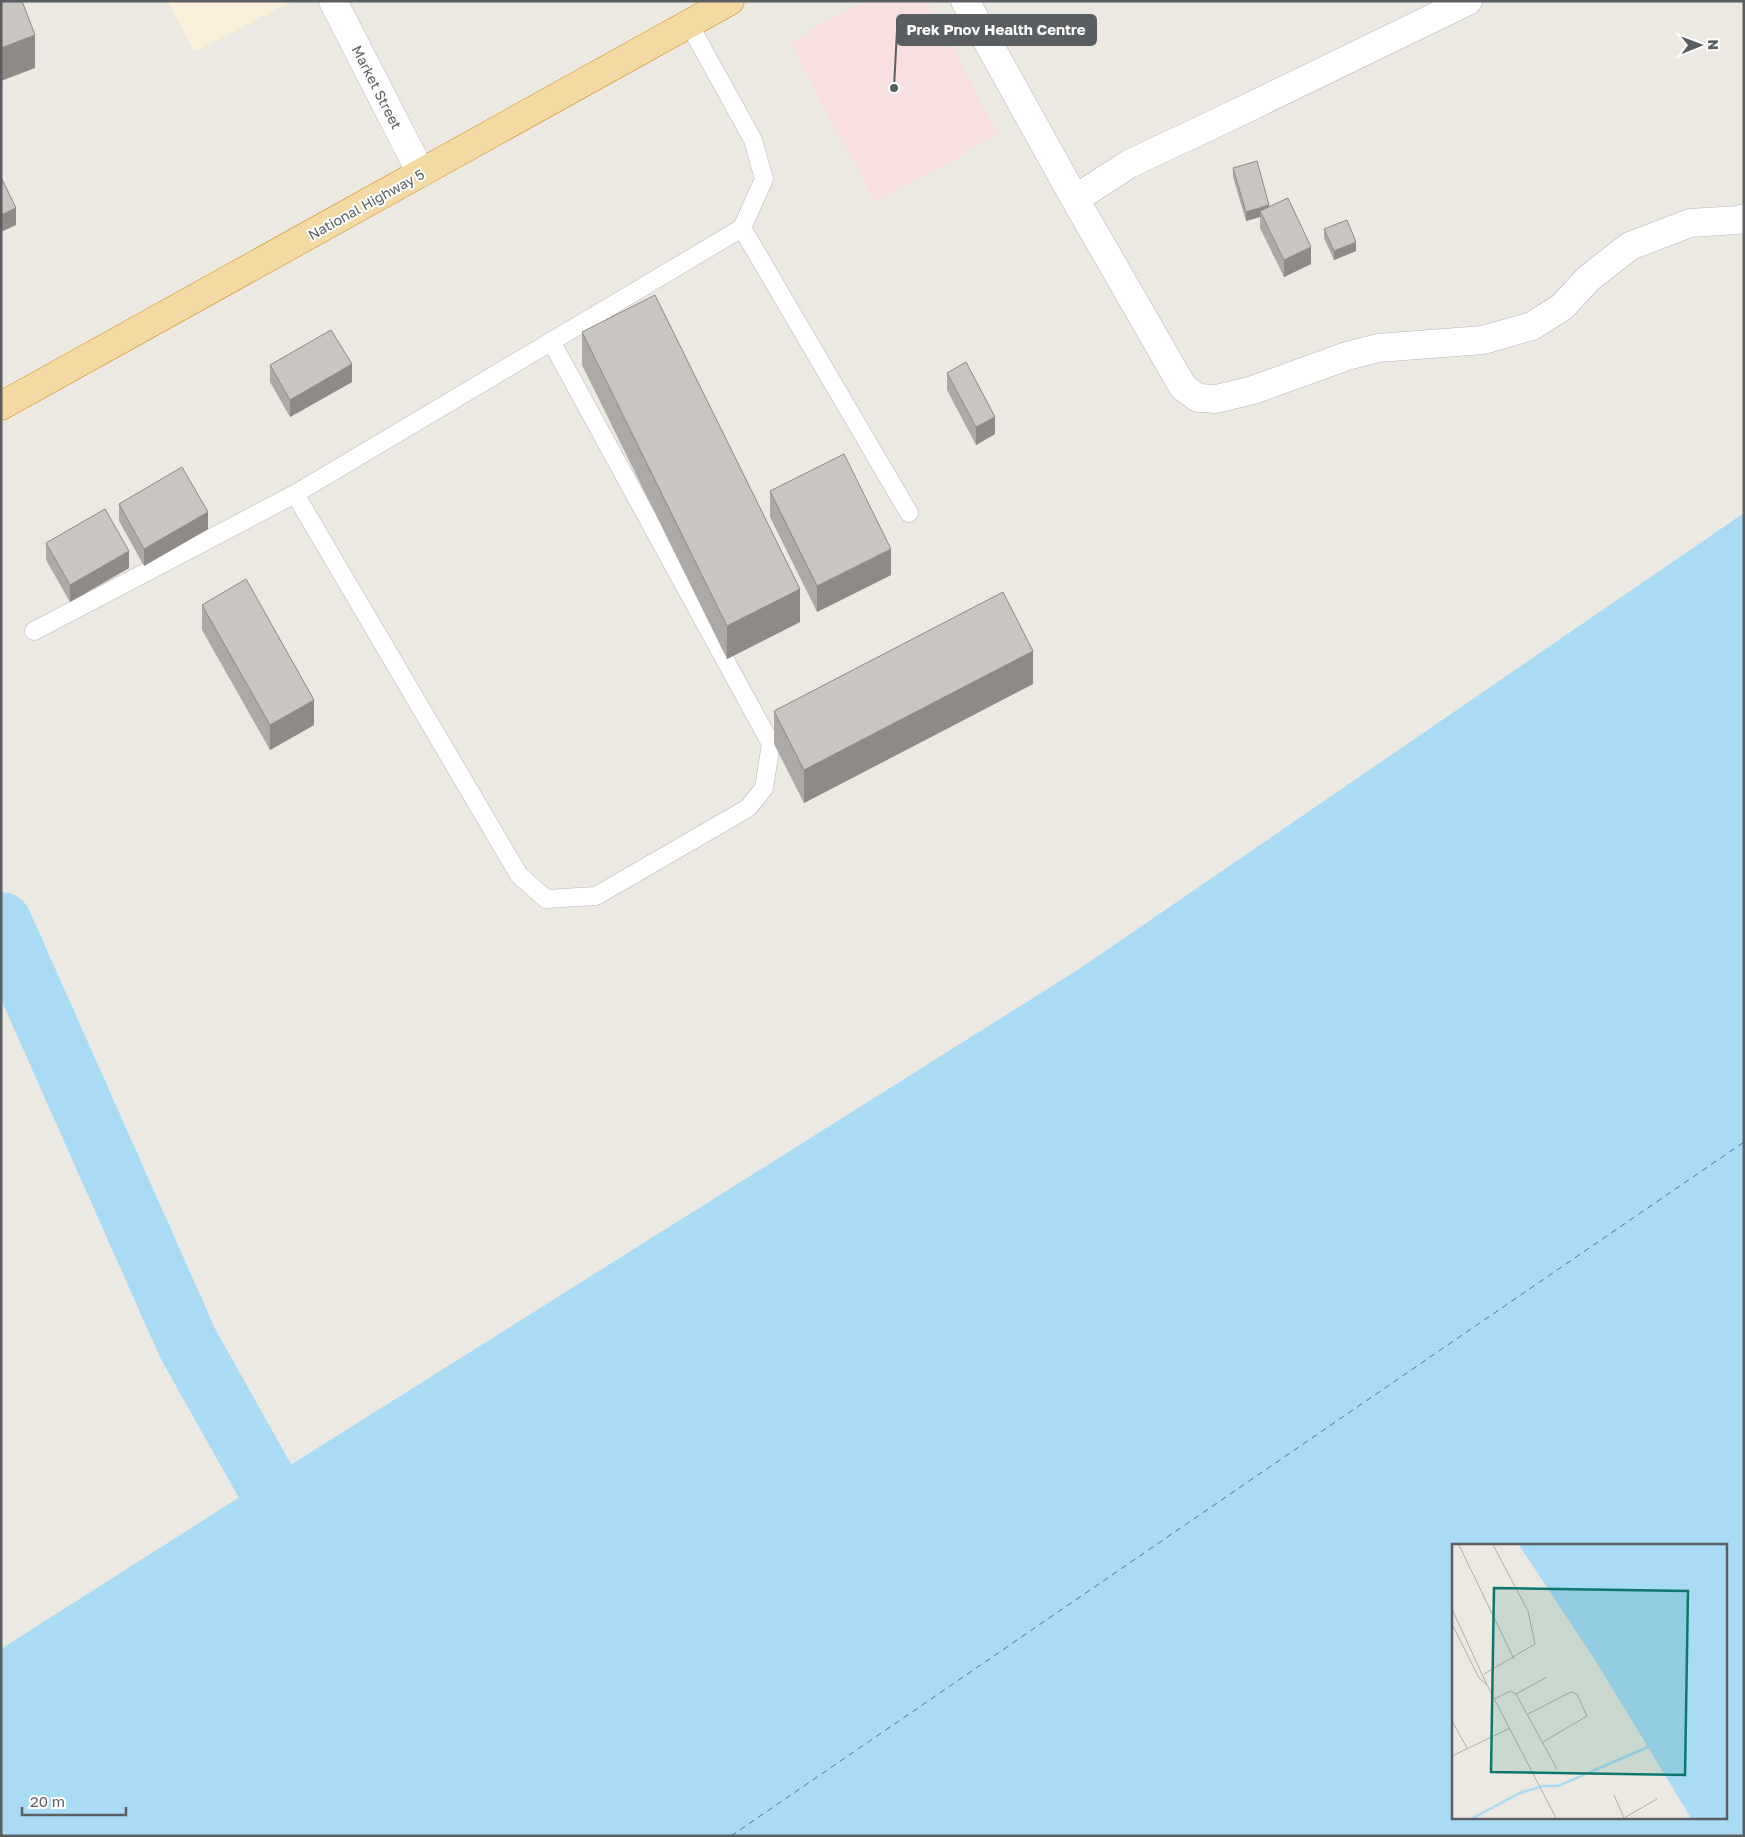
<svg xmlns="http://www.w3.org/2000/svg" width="1745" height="1837" viewBox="0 0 1745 1837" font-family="'Golos Text',sans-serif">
	<rect width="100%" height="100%" fill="#ece9e2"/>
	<path fill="#f9efda" d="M168,1H293L194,52Z"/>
	<path fill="#f8e0e0" d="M865,1H927L999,135L875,202L789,42Z"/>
	<path fill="#a9dbf5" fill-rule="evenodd" d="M1744,513V1836H1V1649L265,1481L1079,969ZM1454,1546H1726V1818H1454Z"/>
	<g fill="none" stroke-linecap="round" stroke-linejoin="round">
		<path stroke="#a9dbf5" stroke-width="62" d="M1,923L188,1344L265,1481"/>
		<path stroke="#46799c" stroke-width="1" stroke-dasharray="6 5" stroke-linecap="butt" d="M731,1836L1744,1142"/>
		<defs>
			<path id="service" d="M742,228L909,513
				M295,494L519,875L546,899L596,896L748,808L764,788L771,744L551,341
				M34,631L295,494L742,228L764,179L753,140L689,24"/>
			<path id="minor" d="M965,1L1075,199L1183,387L1198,398L1216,399L1253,390L1347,356L1378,348L1483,340L1532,326L1562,307L1589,278L1630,246L1690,223L1738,220L1744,218
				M1075,199L1129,164L1233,115L1468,1"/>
			<path id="tertiary" d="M333,1L421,173"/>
			<path id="trunk" d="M1,406L730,1"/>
		</defs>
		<use href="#service" stroke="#b3b5b8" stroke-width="19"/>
		<use href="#minor" stroke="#b3b5b8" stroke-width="29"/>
		<use href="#tertiary" stroke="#b3b5b8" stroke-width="29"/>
		<use href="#trunk" stroke="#d58819" stroke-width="29"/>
		<use href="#service" stroke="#fff" stroke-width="18"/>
		<use href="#minor" stroke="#fff" stroke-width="28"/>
		<use href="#tertiary" stroke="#fff" stroke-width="28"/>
		<use href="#trunk" stroke="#f2daa2" stroke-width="28"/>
	</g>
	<path fill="#ada9a6" d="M1233,168L1269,207L1311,264L1284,277L1260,228V217L1246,221L1233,177Z
		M1324,229L1356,251L1334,260L1324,238Z
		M582,332L800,622L727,659L582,365Z
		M270,365L352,382L290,417L270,382Z
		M947,373L995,434L976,445L947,390Z
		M770,491L891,575L817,612L770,517Z
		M119,504L208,529L144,566L119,521Z
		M46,543L129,568L70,602L46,560Z
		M202,605L314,725L270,750L202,630Z
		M1033,684L804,803L774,744V711Z"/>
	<path fill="#8d8a87" d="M35,35V68L1,81V48Z
		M1269,205V214L1260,211V217L1246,221V212Z
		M16,208V225L1,232V215Z
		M1356,242V251L1334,260V251Z
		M1311,247V264L1284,277V260Z
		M352,364V382L290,417V400Z
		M995,417V434L976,445V427Z
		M208,512V529L144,566V549Z
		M891,549V575L817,612V586Z
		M129,551V568L70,602V585Z
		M800,589V622L727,659V626Z
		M1033,651V684L804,803V770Z
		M314,700V725L270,750V725Z"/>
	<path fill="#c9c5c1" stroke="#8d8a87" d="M1,1H22L35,35L1,48Z
		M1257,161L1269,205L1246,212L1233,168Z
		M1,177L16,208L1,215Z
		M1288,198L1311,247L1284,260L1260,211Z
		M1347,220L1356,242L1334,251L1324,229Z
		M655,295L800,589L727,626L582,332Z
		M331,330L352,364L290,400L270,365Z
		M966,362L995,417L976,427L947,373Z
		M844,454L891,549L817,586L770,491Z
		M182,467L208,512L144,549L119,504Z
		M105,509L129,551L70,585L46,543Z
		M246,579L314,700L270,725L202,605Z
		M1003,592L1033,651L804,770L774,711Z"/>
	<g text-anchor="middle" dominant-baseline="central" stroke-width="4" stroke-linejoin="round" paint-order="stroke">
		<g font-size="14" fill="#5b5e61" stroke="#fff">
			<text transform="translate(377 87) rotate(63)">Market Street</text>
			<text transform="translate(366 204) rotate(-29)">National Highway 5</text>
		</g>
	</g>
	<g transform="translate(1452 1544)">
		<rect width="275" height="275" fill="#ece9e2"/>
		<path d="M67,1H275V274H239L143,116Z" fill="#a9dbf5"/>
		<path fill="none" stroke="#a9dbf5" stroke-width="2.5" d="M133,1L275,216M21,274L68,249L91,242H106L196,203"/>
		<path fill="none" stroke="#aeadaa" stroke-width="1" d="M7,1L62,115M0,65L35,141L104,274M0,80L27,134L35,141M32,130L83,100L76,67L41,1M64,150L95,133M42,155L59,147L64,150L105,225M76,170L119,148L125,150L135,172L91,198M0,177L15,204M0,212L58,184M162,251L172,274M172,274L205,255"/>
		<path fill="#0f766e" fill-opacity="0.15" stroke="#0f766e" stroke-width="2.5" d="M42,44L236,47L233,231L39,228Z"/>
		<rect width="275" height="275" fill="none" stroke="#5b5e61" stroke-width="2.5"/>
	</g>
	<path fill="none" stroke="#5b5e61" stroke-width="2" d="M894 88L897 30"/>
	<circle fill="#5b5e61" stroke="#fff" stroke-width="2" cx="894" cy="88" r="5"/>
	<rect fill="#5b5e61" stroke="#5b5e61" stroke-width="2" x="897" y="15" width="199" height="30" rx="5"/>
	<g font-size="15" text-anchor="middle" font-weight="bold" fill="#fff">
		<text x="996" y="35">Prek Pnov Health Centre</text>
	</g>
	<rect width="1745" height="1837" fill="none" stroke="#5b5e61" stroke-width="5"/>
	<g transform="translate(1700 45) rotate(89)" stroke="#ffffff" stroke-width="4" paint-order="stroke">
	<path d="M0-4L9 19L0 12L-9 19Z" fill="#5b5e61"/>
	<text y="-8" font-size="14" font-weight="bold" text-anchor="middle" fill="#5b5e61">N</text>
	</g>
	<path d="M22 1807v8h104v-8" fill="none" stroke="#5b5e61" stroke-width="2.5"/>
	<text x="30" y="1807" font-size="15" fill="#5b5e61" stroke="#ffffff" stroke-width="4" paint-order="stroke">20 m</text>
</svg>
